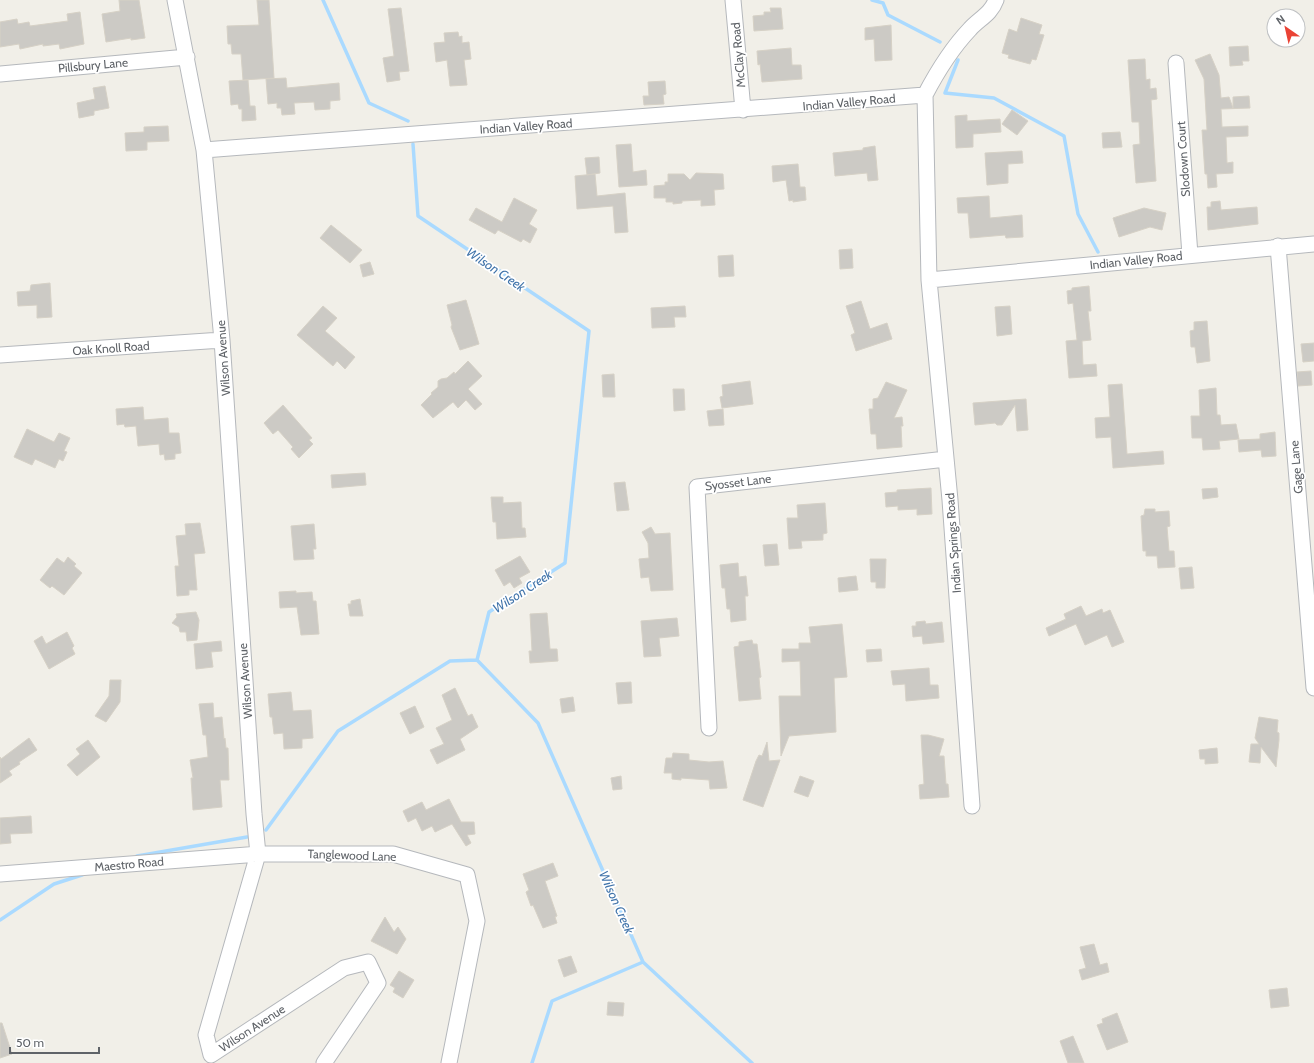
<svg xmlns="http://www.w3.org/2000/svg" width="1314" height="1063" viewBox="0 0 1314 1063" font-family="Cabin,sans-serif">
	<rect width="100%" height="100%" fill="#f1efe8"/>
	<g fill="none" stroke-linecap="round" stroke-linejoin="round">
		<path stroke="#aadaff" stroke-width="3.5" d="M323,0L369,103L408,121
			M872,0L883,3L888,15L940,42
			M958,60L945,93L994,98L1064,136L1078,214L1098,252
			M413,144L418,216L589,331L565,563L489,612L477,660L538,723L643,962L752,1063
			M266,830L338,731L450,661L477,660
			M137,856L247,837
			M0,920L54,884L82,875
			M532,1063L552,1001L643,962"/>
	</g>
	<path fill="#cccac5" stroke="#d6d1c6" d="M119,0H139L145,38L131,40V38L106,42L102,14L120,11Z
		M257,0H269L274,78L243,80L241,54H232L231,44H228L227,26L259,25Z
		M401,8L409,71L399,72L400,80L387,82L383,58L394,56L388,9Z
		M770,8H781L783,29L754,31L753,16L764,15V12H771Z
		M80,12L84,44L60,49L59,44L43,46V44L20,49L19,44L0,47V22L17,19L18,24L29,22L30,26L68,21L67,14Z
		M1021,18L1042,25L1039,34L1044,35L1036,60L1032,59L1030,64L1008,58L1009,55L1002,53L1009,29L1017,32Z
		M891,25L892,60L875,61L874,39L865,40V28Z
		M458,32L459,37L462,36V43L469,42L471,59L464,60L467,85L450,86L447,60L436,62L434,43L445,42L444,33Z
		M1248,46L1249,61H1242L1243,65L1230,66L1229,47Z
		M791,48L792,65H801L802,79L762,82L760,64L758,65L757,51Z
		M1210,54L1219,75L1221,98L1229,97L1233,108V97L1249,96L1250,108L1221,109L1222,127L1248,126V136L1226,137L1227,163L1233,162V173L1216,174L1217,187L1208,188L1207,174H1205L1202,130H1207L1204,79L1195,60Z
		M1145,59L1146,80L1150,79V89L1156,88L1157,99L1151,100L1156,181L1136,183L1133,145L1140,144L1139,122H1132L1128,60Z
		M286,78L287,88L339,83L340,100L330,101V109L315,110L314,102L294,103L295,114L282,115L281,108H277V103L268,104L266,79Z
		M248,80L250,106H255L256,120L242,121V109H239L238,104L231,105L229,81Z
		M665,81L666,94L663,95L664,104L644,105L643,96H649L648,82Z
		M105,86L109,108L94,111V115L79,118L77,103L95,99L93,88Z
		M1012,110L1028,121L1017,135L1002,124Z
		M967,115V121L1000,119L1001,132L973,134V147L956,148L955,116Z
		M168,126L169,141L147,142V150L126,151L125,133L144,132V127Z
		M1120,132L1122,147L1103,148L1102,133Z
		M631,144L633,172L646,170L647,185L619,187L616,145Z
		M875,146L878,180L868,181L867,173L835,176L833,153L863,150V148Z
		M1022,151L1023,163L1008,164V183L987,185L985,153Z
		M599,157L600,173L587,175L585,158Z
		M798,164L800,187H805L806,200L793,202V200L789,201L786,180L773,182L772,166Z
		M696,173L723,174L724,189L714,190L715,205L701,206V200L682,201V203L673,204V202H666V198H654V186L665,185V182H668V174H684L690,180Z
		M595,174L597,196L625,193L628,232L615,233L613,206L577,209L575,176Z
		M989,196L990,218L1022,215L1023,237L1006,238L1005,235L970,238L968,213H958L957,198Z
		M514,198L537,210L529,224L537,229L530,243L523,239L521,242L498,230L495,234L469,220L476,208L502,222Z
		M1220,201L1221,210L1257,207L1258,224L1208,230L1207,207H1211V202Z
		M1144,208L1166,213L1162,230L1150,227L1119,237L1113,218Z
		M331,225L362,250L350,263L320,238Z
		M852,249L853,268L840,269L839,250Z
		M733,255L734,276L719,277L718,256Z
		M370,262L374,274L363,277L360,265Z
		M50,283L52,317L37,318V305L18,306L17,292L30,291L31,285Z
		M1089,286L1091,311H1088L1091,340L1082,341L1083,365L1096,364L1097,376L1069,378L1066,341L1077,340L1073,303L1068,304L1067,291L1072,290V288Z
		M466,300L479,344L460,350L451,327L452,325L447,305Z
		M861,301L870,329L887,323L892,339L856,351L851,335L855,333L846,306Z
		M323,306L337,318L325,331L355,357L345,369L337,361L333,366L297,335Z
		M685,306L686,317H674L675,327L652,328L651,308Z
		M1010,306L1012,334L997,336L995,307Z
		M1207,321L1210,361L1197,363L1195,347H1191L1190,331L1194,330V322Z
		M1314,343V361L1303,362L1301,344Z
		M468,361L482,376L468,389L482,404L475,410L466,400L458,408L453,402L433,418L421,405L432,394L431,393L438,387V381L441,379L447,378L454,372L455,374Z
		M1311,371L1312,385L1298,386L1297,372Z
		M614,374L615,397H603L602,375Z
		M750,381L753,404L722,408L720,397L723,396L722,385Z
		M886,382L907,390L894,418L902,417L903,426H901L902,447L877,449L876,434H871L869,409H873V399L878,398Z
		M1122,384L1127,454L1163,451L1164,464L1113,468L1111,437L1096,438L1095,418L1110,417L1108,385Z
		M1216,388L1217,415H1220L1221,425L1236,424L1239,439L1219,441L1220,449L1203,450L1202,438H1192L1191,416H1200L1199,390Z
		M673,389H684L685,410L674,411Z
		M1026,399L1028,430L1017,431L1015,405L1002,425H997L995,423L975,425L973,403Z
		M283,405L312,438L309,440L313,444L299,458L291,449L293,447L278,430L273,434L264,423Z
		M143,407L144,420L168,418L169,433H179L181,453L175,454V459L165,460L164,454L160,455L159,444L138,446L136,426L125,427L124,424L117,425L116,409Z
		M723,409L724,425L709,426L707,411Z
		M27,429L54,442L59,433L70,438L64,451L67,452L63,461L59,459L55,468L35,459L32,465L14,457Z
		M1275,432L1276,456L1262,457L1261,450L1239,452L1238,440L1260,439V434Z
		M365,473L366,485L332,488L331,475Z
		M625,482L629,510L617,511L614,483Z
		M931,488L932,514L917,515V509L898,510V506L886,507L885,493L897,492V490Z
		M1217,488L1218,497L1203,499L1202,489Z
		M491,497H503V503L521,502L522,528H525L526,537L497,539L496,522H493Z
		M825,503L827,533L823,534V540L801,541L802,548L789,549L787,518H798L797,505Z
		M1145,509H1155V512L1169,511L1170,526L1167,527L1169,551H1174L1175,567L1158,568L1157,556H1146V551H1143L1141,516L1144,515Z
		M200,523L205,553L194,554L197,590H189V595L177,596L175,566H179L176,536L186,535L185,524Z
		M314,524L316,549H313L314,559L294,560L291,526Z
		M651,527L655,534L670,533L673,590L651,591L649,577L641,578L639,559L649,558L648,543L642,532Z
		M777,544L779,565L765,566L763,545Z
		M520,556L530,572L519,578L522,583L514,588L510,582L504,586L495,570Z
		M68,557L76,564L74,566L82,573L64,595L52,586L50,588L40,580L57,558L64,563Z
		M870,559H886L885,588H876V582H871Z
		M738,563L739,577L746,576L748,596H745L746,620L731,622L730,609H727L725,588H722L720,565Z
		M1192,567L1194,588L1181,589L1179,568Z
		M856,576L858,590L839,592L838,578Z
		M296,591V593L312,592L313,601H316L319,634L301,635L297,607L280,608L279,592Z
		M360,599L363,616H350L348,604H351V601Z
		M1081,606L1086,616L1102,609L1103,613L1110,610L1124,642L1112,647L1107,635L1085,645L1076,624L1049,636L1046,628L1066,619L1064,614Z
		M196,612L199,620L197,640L187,641L186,632H180L179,627L172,623L177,617L176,614Z
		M547,613L550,649H557L558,661L530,663L529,651H532L530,614Z
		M677,618L679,636L659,638L661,656L644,657L641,621Z
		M925,621L926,624L942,622L944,642L923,644L922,636L913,637L912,626H916V622Z
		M842,624L847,677L834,678L836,732L789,736L781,756L779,696H801L800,661L782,662V649H799V643H811L809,627Z
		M67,632L74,646L72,648L75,654L49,669L34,641L42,636L46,644Z
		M752,640L753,644H757L761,677L759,678L761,699L739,701L734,647L739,646V642Z
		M221,641L222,651L211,652L213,667L196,669L194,644Z
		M881,649L882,661L867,662L866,650Z
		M929,668L930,685H938L939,698L906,701L905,684L893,685L891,671Z
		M110,680H121L120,702L106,722L95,716L109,696Z
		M631,682L632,703L618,704L616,683Z
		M455,688L468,716L472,714L478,727L460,739L465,750L437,764L430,750L444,744L436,728L452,720L442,695Z
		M291,692L293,711L311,710L313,738L302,739V748L284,749L283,733L274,734L272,717H270L268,694Z
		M573,697L575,711L562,713L560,699Z
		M213,703L214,718L222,717L224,739L225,738L226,748H228L229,780H220L222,807L193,810L191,778H193L190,760L208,757L206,735H203L199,704Z
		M415,706L424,727L410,734L400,713Z
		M1259,717L1278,720L1277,732L1279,733V740L1276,767L1261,747L1260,763L1249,762L1251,744H1259L1255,738Z
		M921,735H928L944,739L939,756H944L946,784H948L949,797L920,799L919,785L924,784Z
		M29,738L37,750L19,762L20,764L9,771L12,775L0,783V757L1,759Z
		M88,740L100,757L77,776L67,765L80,754L76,749Z
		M767,742L769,761L780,760L763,807L743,800L756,761L759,755L762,756Z
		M1217,748L1218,763L1205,764V759H1200L1199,750Z
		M673,753L689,754V760L709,762L723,761L727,788L710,789L709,780L681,778V780L672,779V773H664L666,758H672Z
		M621,776L622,789L613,790L611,778Z
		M800,776L814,781L808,797L794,792Z
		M449,799L461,822H474L475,834L467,835L471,843L466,846L452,824L435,832L432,826L422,831L416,818L408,822L403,811L422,802L426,810Z
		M31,816L32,833L10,834L11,843L0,844V818Z
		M553,863L558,876L545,881L557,916L555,917L557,923L543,928L533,905L531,906L526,892L529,890L523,874Z
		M385,917L394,932L398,927L406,939L397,954L371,941Z
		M1094,944L1100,965L1107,963L1109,972L1082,980L1079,970L1086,968L1080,947Z
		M571,956L577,972L564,977L558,960Z
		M399,971L414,980L403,998L393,992L395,988L390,985Z
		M1287,988L1289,1006L1271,1008L1269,990Z
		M608,1002L624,1003L623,1016L607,1015Z
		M1117,1013L1128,1042L1107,1050L1097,1025L1103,1023L1102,1019Z
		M0,1023H2L12,1054L0,1058Z
		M1073,1036L1084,1063H1068L1060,1041Z"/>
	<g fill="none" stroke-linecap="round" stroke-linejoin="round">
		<defs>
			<path id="minor" d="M175,0L204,150L222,340L254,814L258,854L206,1035L211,1055L344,968L368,962L378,983L324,1063
				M733,0L743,110
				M1176,63L1190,255
				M0,74L187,57
				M925,95C937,72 951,49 970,29C979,19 991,14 996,0
				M204,150L925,95L929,280L950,500L972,806
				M1278,246L1314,688
				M929,280L1314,244
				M0,355L222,340
				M709,728L697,487L946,459
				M0,874L258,854H393L467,875L477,921L449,1063"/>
		</defs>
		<use href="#minor" stroke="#b5b8bc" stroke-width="17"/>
		<use href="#minor" stroke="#fff" stroke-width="15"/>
	</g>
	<g text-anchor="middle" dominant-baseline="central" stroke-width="3.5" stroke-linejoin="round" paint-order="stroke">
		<g font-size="12" fill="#5f6368" stroke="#fff">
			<text transform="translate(738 55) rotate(-95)">McClay Road</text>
			<text transform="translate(93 65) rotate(-5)">Pillsbury Lane</text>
			<text transform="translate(849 102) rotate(-5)">Indian Valley Road</text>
			<text transform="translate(526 126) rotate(-4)">Indian Valley Road</text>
			<text transform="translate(1183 159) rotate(-94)">Slodown Court</text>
			<text transform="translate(1136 260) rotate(-6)">Indian Valley Road</text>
			<text transform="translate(111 348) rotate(-4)">Oak Knoll Road</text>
			<text transform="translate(223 358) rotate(-94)">Wilson Avenue</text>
			<text transform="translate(1296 467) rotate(-95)">Gage Lane</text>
			<text transform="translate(738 482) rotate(-7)">Syosset Lane</text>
			<text transform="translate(953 543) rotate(-94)">Indian Springs Road</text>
			<text transform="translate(245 681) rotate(-94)">Wilson Avenue</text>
			<text transform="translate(352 855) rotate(2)">Tanglewood Lane</text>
			<text transform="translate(129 864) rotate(-5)">Maestro Road</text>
			<text transform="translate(252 1028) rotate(-33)">Wilson Avenue</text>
		</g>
		<g font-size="13" font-style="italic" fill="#4174aa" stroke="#fff">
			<text transform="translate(496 269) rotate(34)">Wilson Creek</text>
			<text transform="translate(522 591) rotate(-33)">Wilson Creek</text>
			<text transform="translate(617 902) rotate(66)">Wilson Creek</text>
		</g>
	</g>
	<g transform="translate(1286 28) rotate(326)"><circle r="19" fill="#ffffff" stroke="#bfc1c3"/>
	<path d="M0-3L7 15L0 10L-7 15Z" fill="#ea4335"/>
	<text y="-6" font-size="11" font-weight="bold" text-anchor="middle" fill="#5f6368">N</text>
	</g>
	<path d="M10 1047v6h89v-6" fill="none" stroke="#5f6368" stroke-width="2"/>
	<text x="16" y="1047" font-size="12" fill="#5f6368" stroke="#ffffff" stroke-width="3" paint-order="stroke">50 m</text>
</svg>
